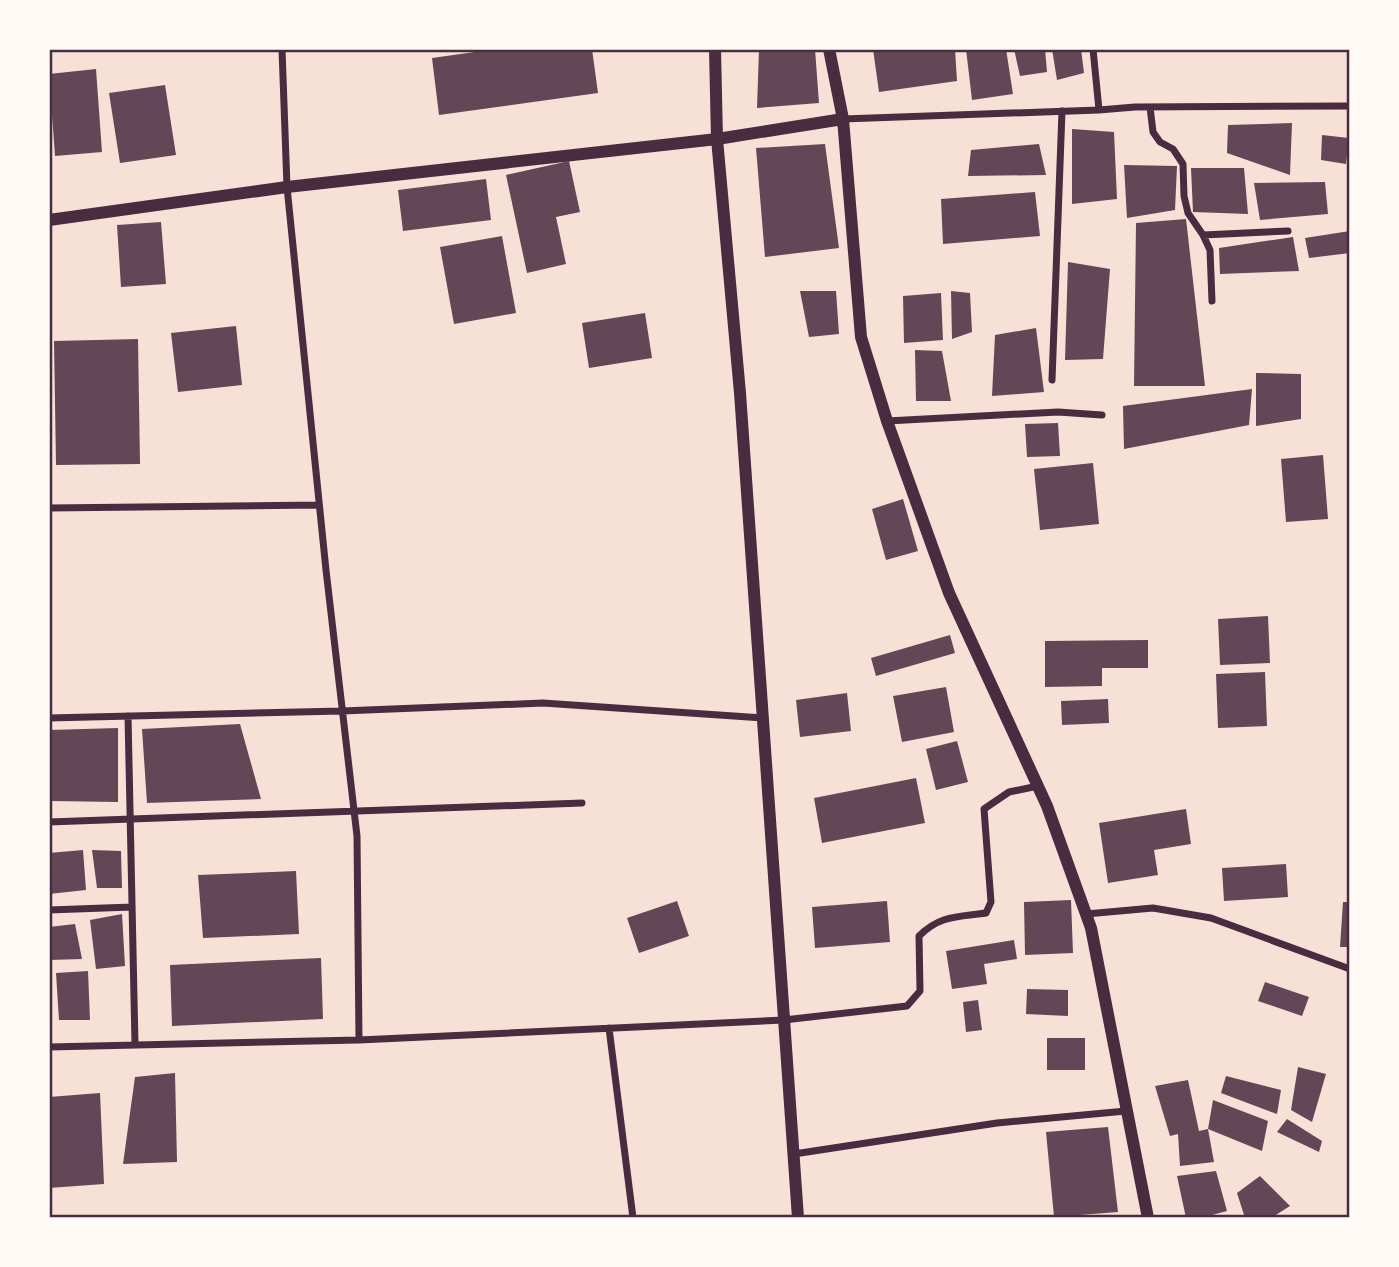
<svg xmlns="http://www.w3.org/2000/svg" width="1399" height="1267" viewBox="0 0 1399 1267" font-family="Montserrat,sans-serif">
	<rect width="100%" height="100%" fill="#f7e1d7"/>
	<path fill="#644757" d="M496,49H592L598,93L439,115L432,58Z
		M759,49H815L819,103L757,108Z
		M873,49H955L957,81L879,92Z
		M966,49H1006L1013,94L972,100Z
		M1014,49H1045L1047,72L1020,76Z
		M1052,49H1081L1084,73L1057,80Z
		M96,69L102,152L55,156L49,74Z
		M165,85L176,155L120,163L109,93Z
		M1292,123L1290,175L1227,153L1228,125Z
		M1072,129L1114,132L1117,199L1072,204Z
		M1322,135L1349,138L1346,164L1321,160Z
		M825,144L839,248L765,257L756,148Z
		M1039,144L1046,175L968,176L971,150Z
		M569,161L580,212L556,217L566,264L527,273L506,175Z
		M1124,165L1177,166L1175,210L1127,218Z
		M1191,168H1244L1248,214L1193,212Z
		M486,179L491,220L403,231L398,190Z
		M1325,182L1328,214L1260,220L1254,183Z
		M1035,192L1040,236L943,244L941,199Z
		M1186,219L1205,386H1134L1136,223Z
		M161,222L166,284L121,287L117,225Z
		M1350,231V253L1309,258L1305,238Z
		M502,236L516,313L454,324L440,247Z
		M1293,237L1299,271L1220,274L1219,248Z
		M1068,262L1110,269L1103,359L1065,360Z
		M800,291H836L839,334L809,337Z
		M951,291L970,293L972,332L952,339Z
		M941,293L943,340L904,343L903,296Z
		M645,313L652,358L589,368L582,323Z
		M236,326L242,385L178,392L171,333Z
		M1036,328L1044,392L992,396L995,335Z
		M138,339L140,464L56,465L54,341Z
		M915,350L942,351L951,401H916Z
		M1256,373L1301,374V419L1256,426Z
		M1252,389L1249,425L1124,449L1123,406Z
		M1058,423L1060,456L1027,457L1025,424Z
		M1323,455L1328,519L1286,522L1281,459Z
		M1093,463L1099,524L1040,530L1034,469Z
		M903,499L918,551L886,560L872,509Z
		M1268,616L1270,663L1220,665L1218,619Z
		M950,635L955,653L876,676L871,658Z
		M1148,640V668H1102V686L1045,687V641Z
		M1265,672L1267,726L1218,728L1216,674Z
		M946,687L954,732L902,742L893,696Z
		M847,693L851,731L800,737L796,700Z
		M1108,699L1109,723L1062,725L1061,701Z
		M240,724L261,799L147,803L142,729Z
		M118,728V802L49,801V730Z
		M957,741L968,782L936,790L926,749Z
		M916,778L925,823L822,843L814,798Z
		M1186,809L1191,844L1154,850L1158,875L1108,883L1099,823Z
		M83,850L86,890L49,894V853Z
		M92,850L121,851L122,888H97Z
		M1286,864L1288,897L1224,901L1222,868Z
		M296,871L299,934L203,938L198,875Z
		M1071,900L1073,953L1025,955L1024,902Z
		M677,901L689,936L639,953L627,918Z
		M887,901L890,942L815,948L812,907Z
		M1343,902H1350V947H1340Z
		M122,914L125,966L96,969L90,920Z
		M75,924L82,959L49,960V927Z
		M1014,940L1017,959L984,964L987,984L952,989L946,951Z
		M321,958L323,1019L172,1026L170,965Z
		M88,971L90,1020H59L56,973Z
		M1265,982L1309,997L1302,1016L1258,1001Z
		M1027,989L1068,990V1016L1026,1014Z
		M978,1000L982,1030L966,1032L963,1002Z
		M1047,1038H1085V1070H1047Z
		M1298,1067L1326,1074L1312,1122L1291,1110Z
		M175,1073L177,1162L123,1164L135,1077Z
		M1226,1076L1281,1090L1277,1114L1221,1093Z
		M1188,1080L1199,1131L1208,1129L1213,1100L1268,1121L1262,1151L1208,1129L1214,1162L1180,1166L1178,1134L1170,1136L1155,1086Z
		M100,1093L104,1184L49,1188V1097Z
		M1287,1119L1322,1141L1319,1152L1277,1132Z
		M1108,1127L1118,1212L1054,1217L1046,1132Z
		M1216,1171L1227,1211L1201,1218H1186L1177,1176Z
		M1260,1176L1290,1206L1271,1218H1245L1237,1193Z"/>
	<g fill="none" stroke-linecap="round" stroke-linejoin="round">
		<path stroke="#4a2c40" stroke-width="7" d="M282,49L287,187L326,570L357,836L359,1040
			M1093,49L1099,110
			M1150,107L1153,132L1160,142L1173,149L1183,164L1184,196L1188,213L1203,235L1210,250L1212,301
			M843,119L1099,110L1135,107L1350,106
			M1203,235L1288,231
			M1052,380L1062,111
			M887,421L1058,412L1102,415
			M49,508L319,505
			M128,716L135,1044
			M49,718L342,711L543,703L763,718
			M49,822L582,803
			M49,910L132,907
			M1086,914L1153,908L1211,918L1350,969
			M609,1028L633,1218
			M49,1047L359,1040L784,1020L907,1006L920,991L919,936C940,915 958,917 986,913L991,902L984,809L1009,792L1038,786
			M794,1154L997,1123L1126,1111"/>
		<path stroke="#4a2c40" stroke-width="12" d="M715,49L717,139L740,393L798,1218
			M829,49L843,119L861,337L887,421L949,593L1047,806L1091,928L1148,1218
			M49,220L287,187L717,139L843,119"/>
	</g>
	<rect width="1399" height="1267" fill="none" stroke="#fffaf5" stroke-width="102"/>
	<rect x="51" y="51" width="1297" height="1165" fill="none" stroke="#4a2c40" stroke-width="2.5"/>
</svg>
